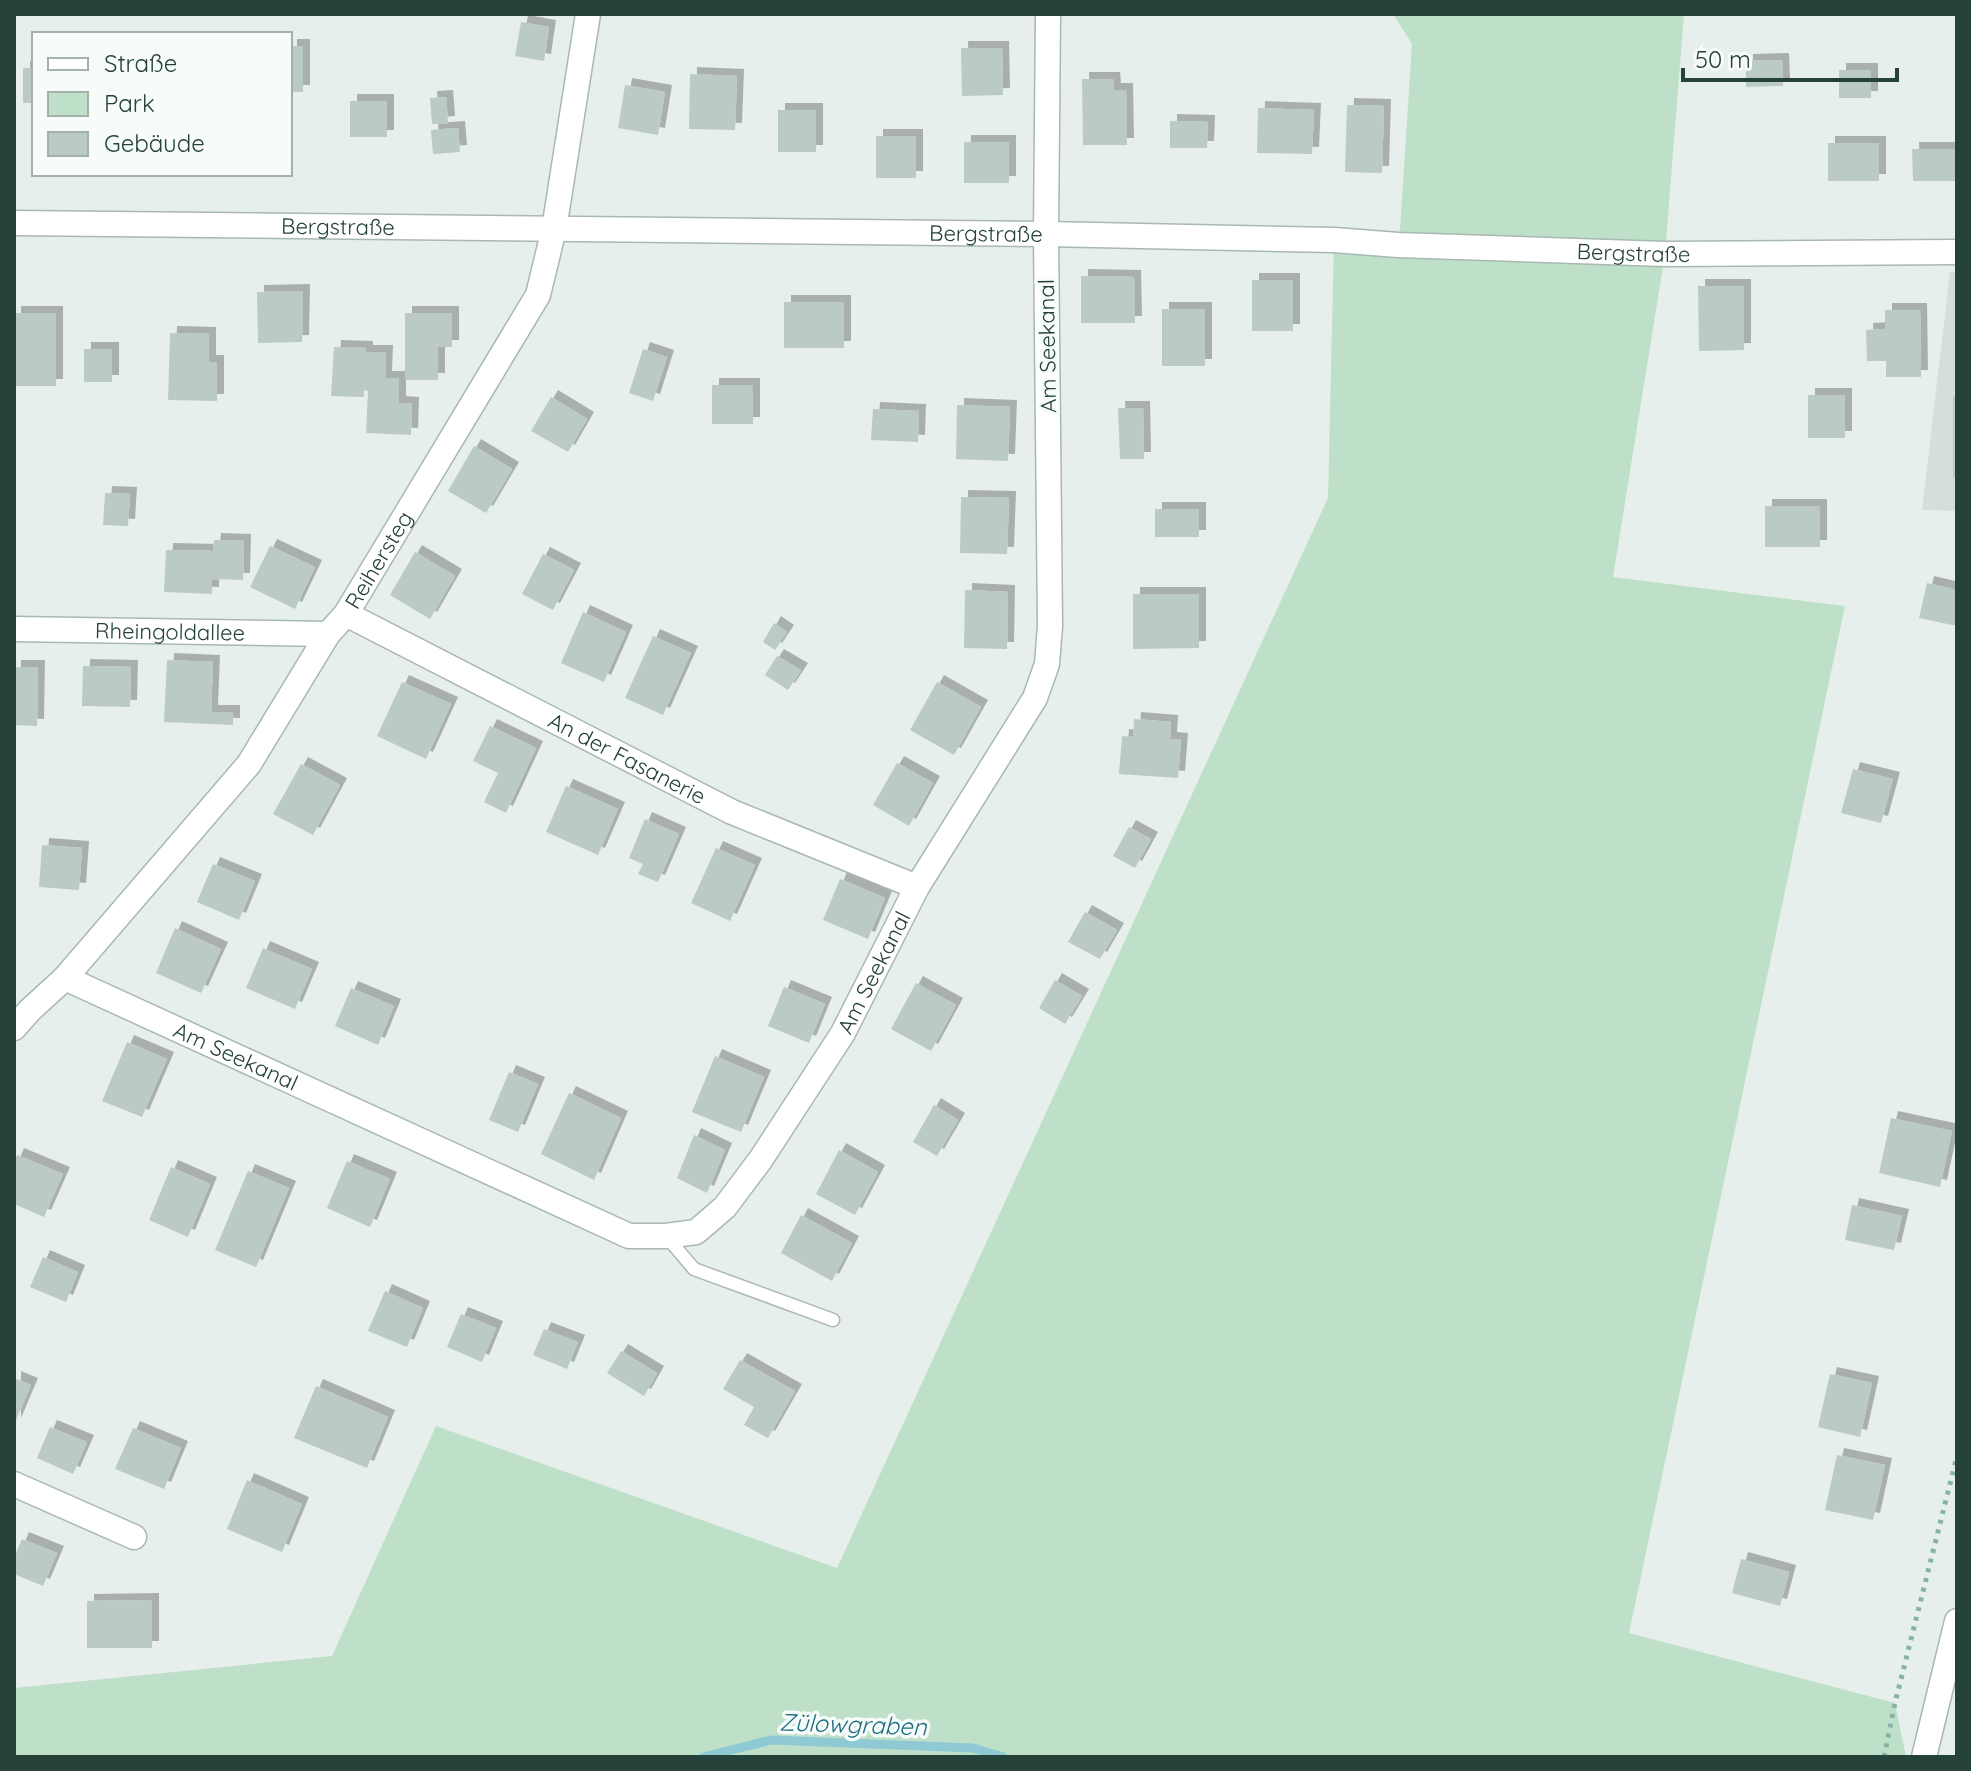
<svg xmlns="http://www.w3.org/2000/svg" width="1971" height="1771" viewBox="0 0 1971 1771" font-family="Quicksand,sans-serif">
	<defs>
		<filter id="shadow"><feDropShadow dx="7" dy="-7" stdDeviation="0" flood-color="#0004"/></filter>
	</defs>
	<rect width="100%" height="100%" fill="#e6efeb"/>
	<path fill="#d4dfda" d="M1950,272H1957V511L1922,510Z"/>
	<path fill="#bfe0c8" d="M1393,14H1684L1665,254L1613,577L1845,606L1629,1633L1895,1703L1906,1757H14V1688L332,1656L436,1426L837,1568L1328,498L1334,240L1399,244L1412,44Z"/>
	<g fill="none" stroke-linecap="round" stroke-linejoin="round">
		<path stroke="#8ec9d4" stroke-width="9" d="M703,1757L771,1740L973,1748L1003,1757"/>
	</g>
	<path fill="#bbcac4" filter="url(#shadow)" d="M521,22L549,27L544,61L515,56Z
		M290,46H303V92H290Z
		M961,48H1002L1003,95L962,96Z
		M1782,60L1783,86L1746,87V61Z
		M23,68H34V103H23Z
		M1839,70H1871V98H1839Z
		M690,74L737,76L735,130L689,129Z
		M1082,79H1113L1114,90H1126L1127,145H1083Z
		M625,85L665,92L658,135L618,128Z
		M446,97L448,123L432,124L430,98Z
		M350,101H387V137H350Z
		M1347,105L1384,106L1382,173L1345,172Z
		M1258,108L1314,110L1312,154L1257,153Z
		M778,110H816V152H778Z
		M1170,121L1208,122L1207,148H1170Z
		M458,128L460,152L433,154L431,130Z
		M876,136H916V178H876Z
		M964,142H1009V183H964Z
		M1828,143H1879V181H1828Z
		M1912,149H1957V181H1913Z
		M1081,276L1134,277L1135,323H1081Z
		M1252,280H1293V331H1252Z
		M1698,286H1744V350L1699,351Z
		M303,291L302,342L258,343L257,292Z
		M784,302H844V348H784Z
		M1162,309H1205V366H1162Z
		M1885,310H1920L1921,377H1886V361H1867L1866,330L1885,329Z
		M14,313H56V386H14Z
		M405,313H452V347H438V380H405Z
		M170,333L209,334V362H217V401L168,400Z
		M334,347L366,348V352H386L385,378H399V403L412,404L411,435L366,433L368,391L364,390V397L331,396Z
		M84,349H112V382H84Z
		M643,349L667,357L653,401L629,393Z
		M712,385H753V424H712Z
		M1808,395H1845V438H1808Z
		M1953,396H1957V477H1953Z
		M551,397L587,419L568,452L531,431Z
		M957,405L1010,407L1008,461L956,459Z
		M1118,408H1143L1144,459H1120Z
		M873,409L919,411L918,442L871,440Z
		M474,446L512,469L486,513L448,491Z
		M105,493L130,494L128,526L103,525Z
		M961,497L1009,498L1007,554L960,553Z
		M1765,506H1820V547H1765Z
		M1155,509H1199V537H1155Z
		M214,540L244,541L243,580L212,579V594L164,592L166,550L213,551Z
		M270,546L315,567L295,609L250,587Z
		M415,552L455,576L430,619L390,595Z
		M543,554L574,570L553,610L522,594Z
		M1927,583L1957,590V626L1919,618Z
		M965,590L1008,592L1007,649L964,648Z
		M1133,594H1199V648L1133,649Z
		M583,612L626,632L604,682L561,663Z
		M774,623L787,632L775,650L763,642Z
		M653,636L691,653L663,715L625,698Z
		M777,656L801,670L788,690L765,675Z
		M167,660L213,662L211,712H233V725L164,722Z
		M83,666L131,667L130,707L82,706Z
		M14,667H38L37,726L14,725Z
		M402,682L451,704L426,759L377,736Z
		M937,682L981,707L954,755L910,730Z
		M1134,719L1171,722L1170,739L1181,740L1178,778L1119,774L1122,736L1133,737Z
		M490,726L536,748L506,813L484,802L498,773L473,761Z
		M897,763L933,783L909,826L873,805Z
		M301,764L340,785L313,835L273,814Z
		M1853,769L1893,779L1881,823L1841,813Z
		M566,786L618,809L598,855L546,832Z
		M645,819L679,834L658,882L638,874L643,864L629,858Z
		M1129,827L1151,839L1135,868L1113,856Z
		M42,845L82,848L79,890L39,887Z
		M716,848L755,865L730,921L691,903Z
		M213,864L255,881L239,920L197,902Z
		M840,879L885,898L868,939L823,920Z
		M1085,912L1117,930L1100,959L1068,942Z
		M175,928L221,949L201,993L156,973Z
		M263,948L312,969L295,1009L246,988Z
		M1055,980L1082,996L1065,1024L1039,1008Z
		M916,983L956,1005L931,1051L891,1029Z
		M784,987L825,1004L809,1043L768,1026Z
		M351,988L394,1006L378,1045L335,1026Z
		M127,1042L167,1059L142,1117L102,1101Z
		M715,1056L764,1077L741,1132L692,1112Z
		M509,1072L538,1084L518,1132L489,1120Z
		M569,1093L621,1118L594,1180L541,1154Z
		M934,1105L958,1120L937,1156L913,1142Z
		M1891,1118L1952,1131L1940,1187L1879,1173Z
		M694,1135L725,1150L707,1193L677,1178Z
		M839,1150L878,1172L855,1215L816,1194Z
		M17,1155L63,1174L44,1217L14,1204V1162Z
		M347,1161L390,1179L370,1227L327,1208Z
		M171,1167L210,1184L188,1237L149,1220Z
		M248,1171L289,1188L256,1267L215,1250Z
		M1852,1205L1902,1216L1894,1250L1845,1240Z
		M801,1215L852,1243L832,1281L781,1253Z
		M43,1257L78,1272L66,1302L30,1287Z
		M385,1291L423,1308L407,1347L368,1331Z
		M461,1314L496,1328L482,1362L447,1347Z
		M544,1329L578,1342L567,1369L533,1355Z
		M621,1351L657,1373L644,1396L607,1373Z
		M740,1360L795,1391L768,1438L744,1425L754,1407L723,1389Z
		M1830,1374L1872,1383L1860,1437L1818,1427Z
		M14,1378L31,1385L14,1425Z
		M316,1386L388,1417L367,1468L294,1438Z
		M50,1427L87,1442L73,1474L37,1458Z
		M133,1428L181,1448L164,1489L115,1469Z
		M1837,1455L1885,1465L1873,1520L1825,1510Z
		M247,1480L302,1504L282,1552L227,1529Z
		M22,1539L57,1553L43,1586L14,1574V1558Z
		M1741,1559L1789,1572L1780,1606L1732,1593Z
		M152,1600V1648H87V1601Z"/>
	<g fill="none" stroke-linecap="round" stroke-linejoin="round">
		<defs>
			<path id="lane" d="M666,1236L694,1269L833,1320"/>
			<g id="street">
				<path id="s1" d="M14,223L1046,234L1334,240L1398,245L1665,254L1957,252"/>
				<path id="s2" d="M346,614L732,812L917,887"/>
				<path id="s3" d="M14,629L328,634"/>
				<path id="s4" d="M65,978L629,1236H666L696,1232L725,1207L761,1159L843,1033L917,887L1035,698L1047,664L1050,626L1046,234L1048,14"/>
				<path id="s5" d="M14,1028L30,1010L65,978L249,764L328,634L346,614L538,295L554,229L588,14"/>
				<path d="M14,1484L134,1537"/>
				<path d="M1924,1757L1957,1621"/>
			</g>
		</defs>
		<use href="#lane" stroke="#a8b8b2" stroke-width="15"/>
		<use href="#street" stroke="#a8b8b2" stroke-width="27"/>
		<path stroke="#86b3a5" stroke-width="5" stroke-dasharray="4 6" stroke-linecap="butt" d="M1884,1757L1895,1703L1957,1456"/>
		<use href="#lane" stroke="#fff" stroke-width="12"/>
		<use href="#street" stroke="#fff" stroke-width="24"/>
	</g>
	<g text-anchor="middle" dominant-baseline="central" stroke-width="7" stroke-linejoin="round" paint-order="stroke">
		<g font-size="22" fill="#24423a" stroke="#f7fbf9">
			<text stroke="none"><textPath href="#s1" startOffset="324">Bergstraße</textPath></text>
			<text stroke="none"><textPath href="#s1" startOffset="972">Bergstraße</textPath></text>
			<text stroke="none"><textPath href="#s1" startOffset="1620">Bergstraße</textPath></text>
			<text transform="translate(1047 346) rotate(-91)">Am Seekanal</text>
			<text stroke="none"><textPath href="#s5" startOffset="596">Reihersteg</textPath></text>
			<text stroke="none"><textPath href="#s3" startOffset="156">Rheingoldallee</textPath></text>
			<text stroke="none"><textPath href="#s2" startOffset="316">An der Fasanerie</textPath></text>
			<text stroke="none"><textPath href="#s4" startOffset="1004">Am Seekanal</textPath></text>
			<text stroke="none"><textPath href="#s4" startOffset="188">Am Seekanal</textPath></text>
		</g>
		<g font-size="24" font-style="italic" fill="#1c6f80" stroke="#f7fbf9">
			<text transform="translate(853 1724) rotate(2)">Zülowgraben</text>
		</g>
	</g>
	<rect width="1971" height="1771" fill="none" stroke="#24423a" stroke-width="32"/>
	<rect x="32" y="32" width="260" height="144" fill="#f7fbf9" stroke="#a3b1ad" stroke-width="2"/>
	<rect x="48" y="58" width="40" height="12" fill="#ffffff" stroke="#a3b1ad" stroke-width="2"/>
	<text x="104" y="72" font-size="24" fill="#24423a">Straße</text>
	<rect x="48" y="92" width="40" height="24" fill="#bfe0c8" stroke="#a3b1ad" stroke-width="2"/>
	<text x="104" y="112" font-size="24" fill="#24423a">Park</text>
	<rect x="48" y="132" width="40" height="24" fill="#bbcac4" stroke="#a3b1ad" stroke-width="2"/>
	<text x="104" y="152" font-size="24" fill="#24423a">Gebäude</text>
	<path d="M1683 68v12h214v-12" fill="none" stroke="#24423a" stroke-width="4"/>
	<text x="1695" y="68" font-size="24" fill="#24423a" stroke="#f7fbf9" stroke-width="6" paint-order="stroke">50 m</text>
</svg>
